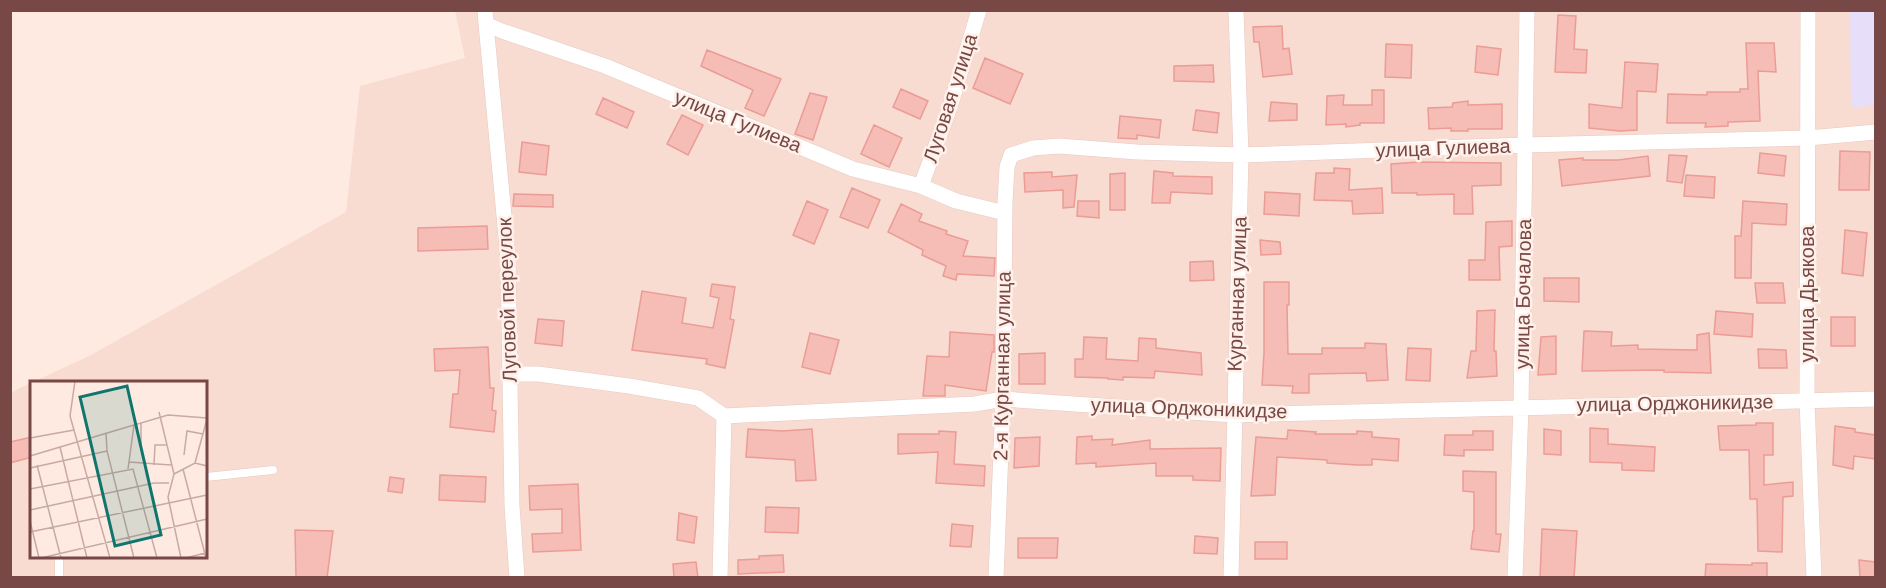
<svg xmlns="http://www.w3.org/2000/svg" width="1886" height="588" viewBox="0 0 1886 588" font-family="Arial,sans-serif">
	<rect width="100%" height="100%" fill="#feeae1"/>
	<path fill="#f8dcd2" d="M455,11H1875V577H11L10,393L31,383L32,556H206V382H33L89,356L346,212L360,86L465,58Z"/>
	<path fill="#e7defa" d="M1850,11H1876L1875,105L1851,108Z"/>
	<path fill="#f6bcb6" stroke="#ea9c95" stroke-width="1.5" d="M1558,15L1576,16L1574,49L1587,50L1586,73L1555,72Z
		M1282,26L1283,49L1289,48L1292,74L1263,77L1259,42H1254L1253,27Z
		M1746,43H1774L1776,72L1758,71L1760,121L1728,122V126L1705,127L1706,123H1667L1668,94L1707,95V92H1740V89H1748Z
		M1386,44L1412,45L1411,78L1385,77Z
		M1477,46L1501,49L1498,75L1475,72Z
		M707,50L781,79L764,116L745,108L753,90L701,66Z
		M985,58L1023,74L1010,104L973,88Z
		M1625,62L1658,64L1656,92L1637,91V130L1620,131L1589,128V104L1622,108Z
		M1213,65L1214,82L1174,81V66Z
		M901,89L928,101L920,119L893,107Z
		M1372,90H1384V123H1360V125L1346,127V124L1326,125L1327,96L1344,95L1343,105H1372Z
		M810,93L827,97L813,140L795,134Z
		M603,98L634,112L627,128L596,114Z
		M1468,101V105L1502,104V129H1468V131H1451V128L1429,129L1428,108L1452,107L1453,103Z
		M1271,102L1297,104V120L1269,121Z
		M1196,110L1219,113L1217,133L1193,130Z
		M682,115L703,125L688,155L667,144Z
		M1120,116L1161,120L1159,138L1137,135V139L1118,138Z
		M874,125L902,138L889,167L861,154Z
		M522,142L549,146L546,175L519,172Z
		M1840,151L1870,152L1869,190H1839Z
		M1760,153L1786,156L1784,176L1758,173Z
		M1669,155L1687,156L1682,183L1667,181Z
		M1648,156L1650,176L1562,186L1559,160L1583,158V160H1618Z
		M1419,162L1501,163V185L1472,186L1473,214H1454V194L1417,195V193H1392L1391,164Z
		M1334,168L1350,169L1349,190L1382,188L1383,213L1353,214L1352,201L1314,200L1316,173H1334Z
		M1154,171L1173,173V176L1212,177V194L1171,192L1170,203H1152Z
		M1052,172V177L1077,175L1074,207L1063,208V190L1025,192L1024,173Z
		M1125,173V210H1110V174Z
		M1686,175L1715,177L1714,198L1684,196Z
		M852,188L880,200L868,228L840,217Z
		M1265,192L1300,194L1299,216L1264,214Z
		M514,194L553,195V207L513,206Z
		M807,201L828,210L814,244L793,235Z
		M1078,201H1099V218L1077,216Z
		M1743,201L1787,204L1786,225L1752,223L1751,278H1735V236H1741Z
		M901,204L922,214L919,221L947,231L946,234L968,241L963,256L995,258L994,276L957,274L956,280L943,276L946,266L922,255L923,250L888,232Z
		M1512,221V246L1499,247L1500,280H1469V260H1485L1486,222Z
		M487,226L488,249L418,251V228Z
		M1845,230L1867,233L1863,276L1842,273Z
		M1260,240L1280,242L1281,254L1261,255Z
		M1213,261L1214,280L1190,281V262Z
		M1544,278H1579V302L1544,301Z
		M1264,282H1289V305H1287L1288,354H1322V348H1365V343L1386,344L1388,380L1367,381L1366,373L1309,374V393H1292L1293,386L1262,385L1264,353Z
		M1755,283H1783L1785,303H1757Z
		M712,284L735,287L730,319L734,320L725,368L706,364L707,359L632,350L642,291L686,298L682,323L713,328L719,298L710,296Z
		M1495,310L1494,351H1496L1497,376L1467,378L1471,351H1476L1477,311Z
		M1716,311L1753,314L1752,337L1714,334Z
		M1831,317H1855V346H1831Z
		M538,319L564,321L562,346L535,343Z
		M1584,331L1612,332L1611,346L1638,345V349L1697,350V335L1709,333L1711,373L1664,372V370L1582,371Z
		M950,332L994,335V352H992L986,391L945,385V396H923L927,356L949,357Z
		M810,333L839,340L830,374L802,367Z
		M1556,336V374L1538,375L1541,337Z
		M1084,337L1107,338L1106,359L1138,361L1139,338L1156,339V348L1201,353L1202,375L1155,371L1154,378L1123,377V380L1108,379V378L1075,377V359H1083Z
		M488,347L490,388H494L492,410L496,411L494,432L450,427L453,394H458L460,370L435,371L434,349Z
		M1408,348L1431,349L1430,381L1406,380Z
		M1758,349L1786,350L1787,368H1759Z
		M1045,353V384H1019V354Z
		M1756,423H1773V455H1764V485L1793,482V496L1783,497L1782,552L1758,551L1757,499H1750L1749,450H1720L1718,426L1756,425Z
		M1835,426L1855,429V432L1875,435V459L1854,456L1853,469L1833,465Z
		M1590,428L1608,429V444L1655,447L1654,471L1622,470V463L1590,462Z
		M748,429L782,431L812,429L816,480L796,481L795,460L746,457Z
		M1544,429L1561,431V455L1544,454Z
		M1288,430L1316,432L1315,434H1357V431L1372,432V437L1399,439L1398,461L1372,459V465H1357L1327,463V460L1277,457L1275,495L1251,496L1256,437L1287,439Z
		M939,431L956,432L954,464L985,466L984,486L936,483L938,452L898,454V434H939Z
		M1473,431H1493V450H1464V456L1444,455L1445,435H1473Z
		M1092,436V440L1113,439L1112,445L1150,440V449L1221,448L1220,481L1193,480V476H1156V463L1096,467V463L1076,464L1077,437Z
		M32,437V457L10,463V442Z
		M1040,437L1039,466L1014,468L1015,438Z
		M1463,471L1496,472V534H1501L1499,552L1471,549L1473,531H1474V492L1463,491Z
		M440,475L486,477L485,502L439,500Z
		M390,477L404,479L402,493L388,491Z
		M578,484L581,550L533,552L532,534L562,533V509L530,510L529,486Z
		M766,507L799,508L798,533L765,532Z
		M679,513L697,517L694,543L677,540Z
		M952,524L973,526L971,547L950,546Z
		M1542,529L1577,531L1574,578H1540Z
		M295,530L333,531L327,578H296Z
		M1195,536L1218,538L1217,554L1194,553Z
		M1018,538H1058L1057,558H1018Z
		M1255,542H1287V559H1255Z
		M783,555L784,572L738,574V560L759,559V556Z
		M1859,560L1875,562V578H1860Z
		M696,562L698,578H674L673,564Z
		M1752,563H1767V578H1705L1706,564L1752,565Z"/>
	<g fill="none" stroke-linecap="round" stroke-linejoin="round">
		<defs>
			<path id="service" d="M206,477L273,470
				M59,578V556"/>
			<path id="minor" d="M485,10L486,24L502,31L605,66L853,169L921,186L956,201L1005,213
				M1808,10L1807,401L1814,578
				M486,24L508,258L512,506L517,578
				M921,186L950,107L979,10
				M510,374H538L629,386L698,398L724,416L975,404L1003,399L1234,415L1876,399
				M720,578L724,416
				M996,578L1003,399L1005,202L1007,167L1011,155L1033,148L1059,146L1137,152L1241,155L1525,145L1808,138L1876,132
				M1231,578L1241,155L1236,10
				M1515,578L1521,407L1527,10"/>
		</defs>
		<use href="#service" stroke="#e8c8c1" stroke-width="9"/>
		<use href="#minor" stroke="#e8c8c1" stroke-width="16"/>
		<use href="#service" stroke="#fff" stroke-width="8"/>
		<use href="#minor" stroke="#fff" stroke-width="15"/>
	</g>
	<g text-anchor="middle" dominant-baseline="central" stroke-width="5" stroke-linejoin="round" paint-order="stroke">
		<g font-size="20" fill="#774846" stroke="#fff0e9">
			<text transform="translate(950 98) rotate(-72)">Луговая улица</text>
			<text transform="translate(738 121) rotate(22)">улица Гулиева</text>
			<text transform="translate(1443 148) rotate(-2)">улица Гулиева</text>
			<text transform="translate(1237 294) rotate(-88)">Курганная улица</text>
			<text transform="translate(1523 294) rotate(-89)">улица Бочалова</text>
			<text transform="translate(1807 294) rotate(-90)">улица Дьякова</text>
			<text transform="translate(507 300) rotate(-92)">Луговой переулок</text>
			<text transform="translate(1002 366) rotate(-89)">2-я Курганная улица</text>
			<text transform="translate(1675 403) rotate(-1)">улица Орджоникидзе</text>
			<text transform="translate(1189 408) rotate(2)">улица Орджоникидзе</text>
		</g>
	</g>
	<g transform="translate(30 381)">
		<rect width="177" height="177" fill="#feeae1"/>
		<path fill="none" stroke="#c8a9a3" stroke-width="1.5" d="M45,0L40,35L80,177M129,31L144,93L138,116L151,177M111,42V63M76,52L77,70L104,177M0,57L44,49M30,66L57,177M154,74L157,50L173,53M0,75L104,44M99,81L141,84M165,82L177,38M7,84L31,177M124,84L125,64H136M0,87L77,70M98,88L104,44L138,34L177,37M153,88L176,177M144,93L165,82L177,85M0,108L103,88L127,177M0,129L124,102H139M0,140L9,177M0,151L177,114M11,177L177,138M156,177L175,172"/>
		<path fill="#0f766e" fill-opacity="0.15" stroke="#0f766e" stroke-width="3" d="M97,5L131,154L85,165L50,16Z"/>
		<rect width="177" height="177" fill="none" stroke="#774846" stroke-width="3"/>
	</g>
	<rect width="1886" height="588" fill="none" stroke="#774846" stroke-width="24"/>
</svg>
